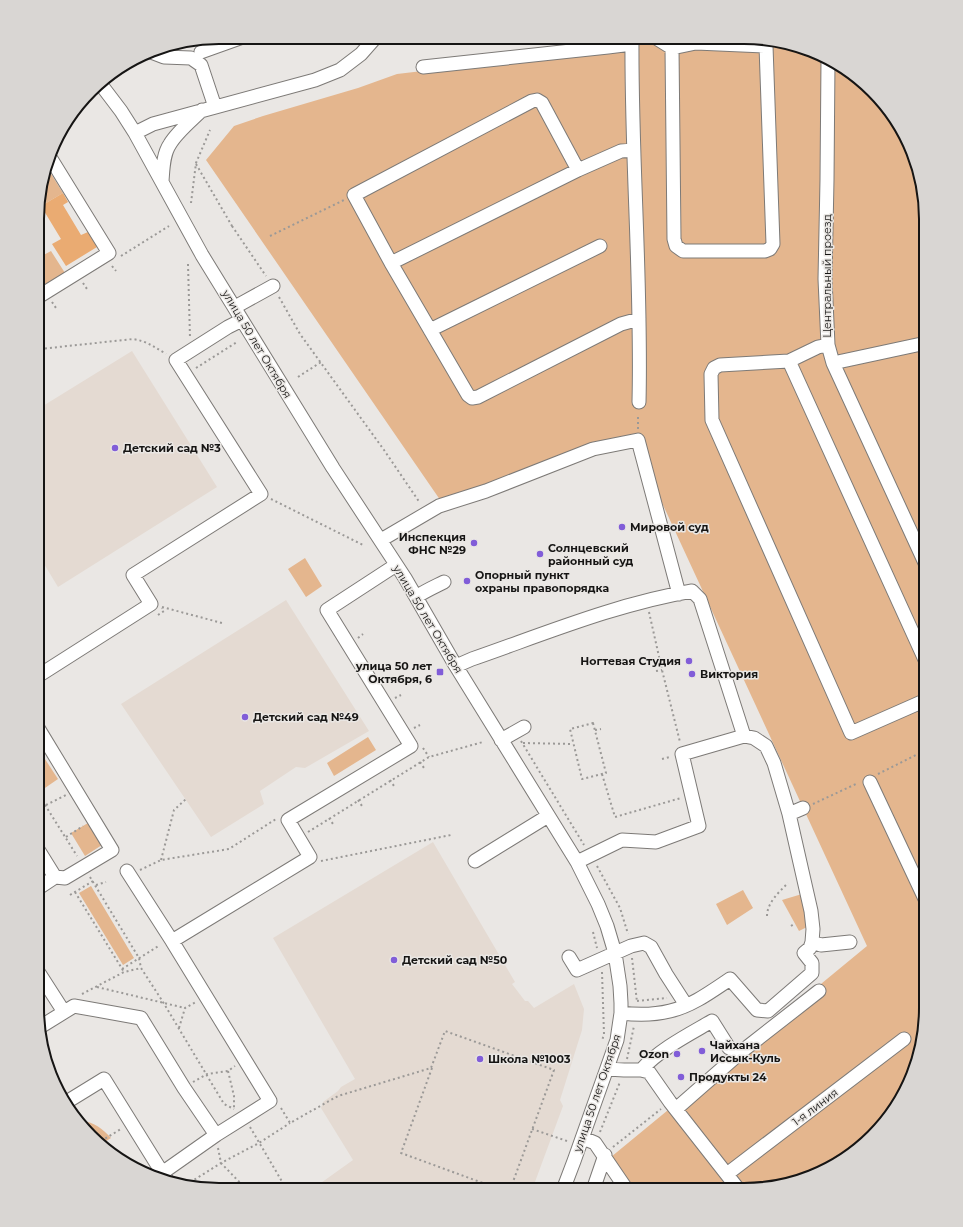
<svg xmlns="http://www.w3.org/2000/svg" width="963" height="1227" viewBox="0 0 963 1227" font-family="Montserrat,sans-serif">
	<rect width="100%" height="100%" fill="#eae7e4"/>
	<path fill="#e4dad2" d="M212,38L179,49L177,44Z
		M132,351L217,487L58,587L38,554V409Z
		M286,600L369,731L305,768L296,767L260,791L264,804L211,837L121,704Z
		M433,842L515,982L512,984L525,1001H528L534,1008L574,984L584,1009L582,1030L560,1100L563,1106L532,1190H311L353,1160L321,1108L323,1102L338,1091L341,1087L355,1079L273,938Z"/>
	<path fill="#e4b68e" d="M635,38L768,39L845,68L902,128L920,172L926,219V1020L916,1066L895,1109L835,1166L756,1190H633L611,1157L867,946L632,438L445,507L206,160L234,126L263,116L358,88L397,74L609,49Z
		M48,169L63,193L41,206C35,195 44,180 48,169Z
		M51,251L65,273L38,288V258Z
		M305,558L322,586L306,597L288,569Z
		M368,737L376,750L334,776L327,763Z
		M43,756L58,779L42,790L37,783V760Z
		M88,823L102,845L85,856L71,833Z
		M91,886L134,958L123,965L79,893Z
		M743,890L753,908L727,925L716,904Z
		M802,894L807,927L799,931L782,900Z
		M82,1121C94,1122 103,1129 111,1138L103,1143Z"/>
	<path fill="#eaab72" d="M63,193L68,202L63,205L81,235L88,232L97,247L66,266L52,244L61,239L41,206Z"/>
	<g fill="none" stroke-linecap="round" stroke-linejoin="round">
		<defs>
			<path id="minor" d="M632,38C631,160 642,281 639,402
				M656,38L672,48L696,43L766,46L773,244L770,249L765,251H683L676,246L674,239L672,48
				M151,52L164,57L191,58L201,65L215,107
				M201,52L243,37
				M828,61L827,180L825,279L828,345L833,363L926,565
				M423,67L608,47L632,44
				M99,82L121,111L135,133L202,255L333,468L405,578L454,663L577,862L598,904L607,926L615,953L620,986L621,1003V1013L617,1040L574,1161L563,1190
				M135,133L153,124L315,80L340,70L361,54L376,37
				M633,150L621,151L578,170L391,263L468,395L472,398L478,397L621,324L639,319
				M162,181C163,169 163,154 170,144C177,132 192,120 202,110
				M391,263L354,195L532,101L537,100L542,103L578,170
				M38,297L109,253L51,159
				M235,307L273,286
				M430,330L600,246
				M828,345L818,347L789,361L720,365L714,368L711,374L712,420L851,733L926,700
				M789,361L926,662
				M833,363L926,343
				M381,540L439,506L486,491L593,449L638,440L679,594
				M416,597C425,591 434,587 444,582
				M456,666L472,659C544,634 616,604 692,591L700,599L744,736
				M38,676L151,604L133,575L261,494L176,360L228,327L242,320
				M38,728L112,850L65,878L55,877
				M501,740L524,727
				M870,782L926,901
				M789,814L803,808
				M475,861L548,816
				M577,862L622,840L656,842L699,826L682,754L744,736L754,738L766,746L774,763L789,814L811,911L813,929L812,942L810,948L804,953L812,963V973L768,1011L757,1010L730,979C712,991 692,1006 670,1011C654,1015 637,1015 621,1013
				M127,871L172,941
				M37,889L55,877L37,848
				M812,942L821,945L850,942
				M569,957L577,970L631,946L644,943L651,947L666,974L686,1005
				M37,970L64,1012
				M40,1027L74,1006L141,1018L184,1088L216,1135L162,1173
				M607,1069L624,1070H641L649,1072L670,1102L739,1190
				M641,1070C660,1049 688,1035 712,1021L729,1048
				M65,1103L104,1079L168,1182
				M676,1109L741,1052L819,991
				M216,1135L270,1101L172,941L310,857L288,820L411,746L327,610L396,565
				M583,1138L595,1143L627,1190
				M727,1174L904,1039
				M593,1190L605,1155"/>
		</defs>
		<use href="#minor" stroke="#7d7a77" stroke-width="15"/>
		<path stroke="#9b9997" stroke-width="2" stroke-dasharray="2 3" stroke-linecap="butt" d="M778,45H785
			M196,164L232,226
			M191,203L196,163L210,130
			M232,226L266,276
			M270,236L344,200
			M121,256L169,226
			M188,264L190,338
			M112,266L116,271
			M83,283L87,289
			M279,297L300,334L384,450L420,503
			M52,302L56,308
			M40,349L133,339C146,341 155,347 166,354
			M196,368L237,342
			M298,377L321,362
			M638,429V414
			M271,499L363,545
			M162,607L222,623
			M649,612L662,670L680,742
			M158,615L164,611L162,608
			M358,638L363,634
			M377,669L383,665
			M656,671L662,670
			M38,691L42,688
			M395,698L401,695
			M593,723L606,773L582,779L570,729Z
			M414,728L420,725
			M595,730L601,729
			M521,741L584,845
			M523,743L573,744
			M423,748L429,757
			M662,759L670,757
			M420,762L424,768
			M602,774L615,817L681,798
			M878,774L926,750
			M390,780L394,786
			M37,792L77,856
			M358,800L362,806
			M813,804L858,783
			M46,805L66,795
			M329,818L333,824
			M308,832L429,757L483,742
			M66,837L83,826
			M161,860L174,810L186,799
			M321,861L451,835
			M597,866L620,908L628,934
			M140,870L161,860L229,849L276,819
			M90,877L139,958L141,968L163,1002L224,1104L234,1109
			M96,885L106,882
			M75,892L124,972
			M70,895L93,881
			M767,916C767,903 779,892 788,883
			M791,926L794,924
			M593,932L597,948
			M632,958L637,1002
			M122,969L160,945
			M602,972L604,1034L602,1041
			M97,987L185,1008
			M82,994L124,972L141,968
			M637,1001L667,998
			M37,1008L44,1003
			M179,1028L185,1008L196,1002
			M627,1059L634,1026
			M432,1068L401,1153L502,1190
			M228,1071L234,1096V1108
			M193,1082L207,1074L228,1071L235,1066
			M281,1108L290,1123L338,1096L431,1068L445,1031L554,1070L510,1190
			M250,1127L287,1190
			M532,1129L567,1141
			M600,1132L620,1082
			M101,1141L121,1129
			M613,1147L661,1109
			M218,1148L221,1163L247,1190
			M186,1185L221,1163L259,1143L290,1123"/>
		<use href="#minor" stroke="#fff" stroke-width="13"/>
	</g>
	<g fill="#815dd8" stroke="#eae7e4" stroke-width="1.5">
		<circle cx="115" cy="448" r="4"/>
		<circle cx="622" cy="527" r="4"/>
		<circle cx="474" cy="543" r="4"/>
		<circle cx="540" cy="554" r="4"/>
		<circle cx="467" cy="581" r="4"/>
		<circle cx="689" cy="661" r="4"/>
		<rect x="436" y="668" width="8" height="8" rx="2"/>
		<circle cx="692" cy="674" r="4"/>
		<circle cx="245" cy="717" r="4"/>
		<circle cx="394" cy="960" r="4"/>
		<circle cx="702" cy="1051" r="4"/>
		<circle cx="677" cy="1054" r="4"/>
		<circle cx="480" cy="1059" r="4"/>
		<circle cx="681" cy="1077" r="4"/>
	</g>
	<g text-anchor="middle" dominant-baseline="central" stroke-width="3" stroke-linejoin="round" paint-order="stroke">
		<g font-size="11" fill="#161514" stroke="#eae7e4">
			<text transform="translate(827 276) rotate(-90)">Центральный проезд</text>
			<text transform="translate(257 344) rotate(59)">улица 50 лет Октября</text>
			<text transform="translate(428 619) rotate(59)">улица 50 лет Октября</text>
			<text transform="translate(597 1093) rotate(-71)">улица 50 лет Октября</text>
			<text transform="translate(815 1107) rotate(-37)">1-я линия</text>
		</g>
		<g font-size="11" font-weight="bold" fill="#161514" stroke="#eae7e4" text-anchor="start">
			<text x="123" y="448">Детский сад №3</text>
			<text x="630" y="527">Мировой суд</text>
			<text x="466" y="537" text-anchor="end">Инспекция<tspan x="466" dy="13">ФНС №29</tspan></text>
			<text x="548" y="548">Солнцевский<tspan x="548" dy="13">районный суд</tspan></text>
			<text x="475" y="575">Опорный пункт<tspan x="475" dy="13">охраны правопорядка</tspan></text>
			<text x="681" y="661" text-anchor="end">Ногтевая Студия</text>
			<text x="432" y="666" text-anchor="end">улица 50 лет<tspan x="432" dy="13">Октября, 6</tspan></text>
			<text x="700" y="674">Виктория</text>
			<text x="253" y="717">Детский сад №49</text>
			<text x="402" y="960">Детский сад №50</text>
			<text x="710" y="1045">Чайхана<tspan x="710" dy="13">Иссык-Куль</tspan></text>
			<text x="669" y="1054" text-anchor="end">Ozon</text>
			<text x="488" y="1059">Школа №1003</text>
			<text x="689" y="1077">Продукты 24</text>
		</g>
	</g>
	<path d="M0 0H963V1227H0ZM219 44H744A175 175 0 0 1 919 219V1008A175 175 0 0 1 744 1183H219A175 175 0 0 1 44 1008V219A175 175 0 0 1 219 44Z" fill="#d9d6d3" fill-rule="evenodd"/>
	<path fill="none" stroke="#161514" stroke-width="2" d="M219 44H744A175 175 0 0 1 919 219V1008A175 175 0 0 1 744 1183H219A175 175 0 0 1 44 1008V219A175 175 0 0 1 219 44Z"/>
</svg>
